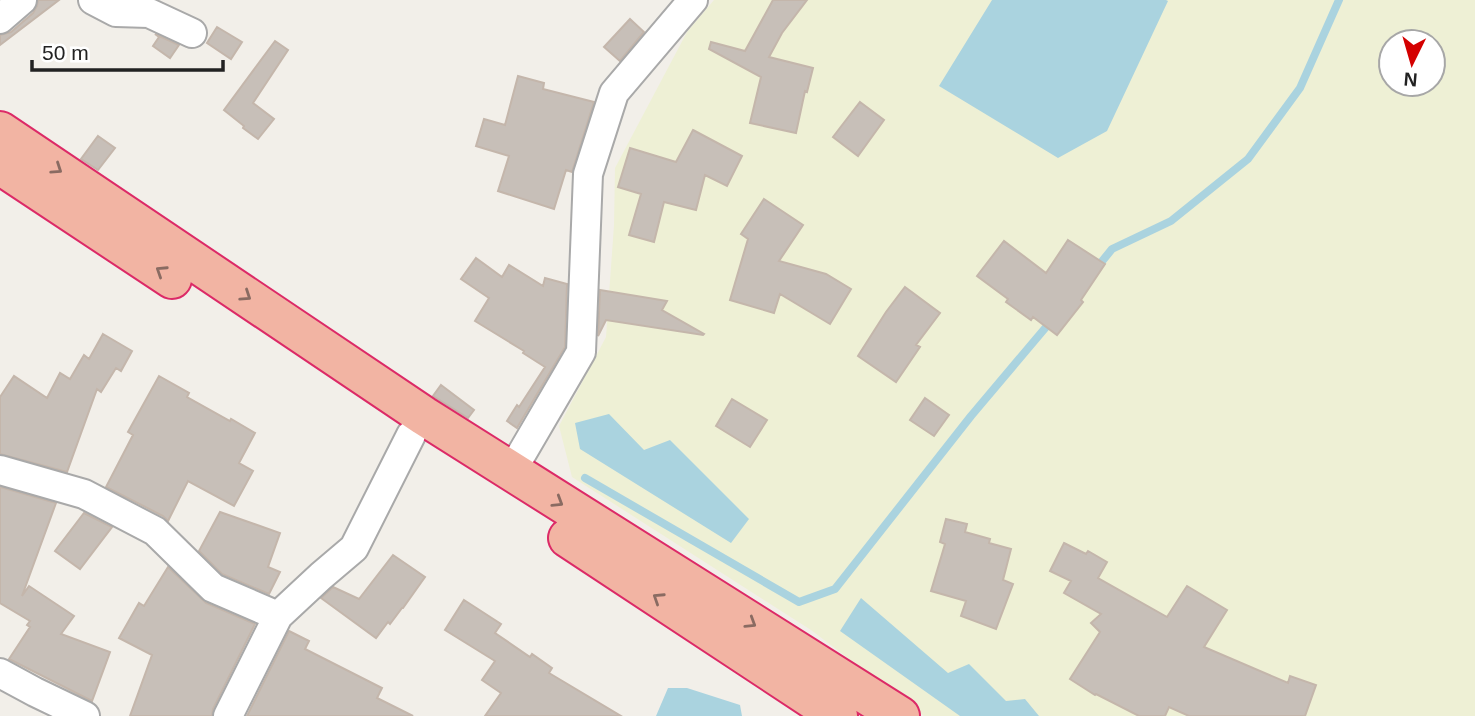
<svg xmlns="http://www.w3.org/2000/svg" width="1475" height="716" viewBox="0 0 1475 716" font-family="Arial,sans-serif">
	<rect width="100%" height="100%" fill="#f2efe9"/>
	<path fill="#eef0d5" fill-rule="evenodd" d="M714,0H1475V716H924L811,630L572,477L559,426L606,337L614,225L615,168L687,32ZM1391,42H1433V84H1391Z"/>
	<path fill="#aad3df" d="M992,0H1166L1168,1L1107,131L1058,158L939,86Z
		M609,414L644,450L670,440L749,519L731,543L580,449L575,423Z
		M861,598L948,673L969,664L1006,701L1025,699L1039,716H960L840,631Z
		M668,688H687L740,705L742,716H656Z"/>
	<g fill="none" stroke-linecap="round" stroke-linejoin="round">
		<path stroke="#aad3df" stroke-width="8" d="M1095,270L1112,249L1171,221L1248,159L1300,88L1339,0
			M585,478L799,602L835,589L971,416L1052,320"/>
	</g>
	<path fill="#c7bfb8" stroke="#c4b6ab" stroke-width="2" d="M38,0H59L0,45V35L11,32L33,13L37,6Z
		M773,0H807L782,33L769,57L813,68L807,92L805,91L796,133L750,123L761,77L709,49L711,42L745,51Z
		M630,19L644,32L620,61L604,47Z
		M217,27L242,42L231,59L207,43Z
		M155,34L179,45L170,58L153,46L159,37Z
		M275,41L288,50L253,103L274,119L258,139L243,128L244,126L224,110Z
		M518,76L544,83L543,89L594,102L572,172L566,170L554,209L498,191L509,156L476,146L484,119L505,125Z
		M860,102L884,120L858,156L833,137Z
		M693,130L742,156L727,186L705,175L696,210L664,202L654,242L629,235L641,194L618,187L630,148L676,162Z
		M98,136L115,148L98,170L81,159Z
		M764,199L803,225L779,261L826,274L851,289L830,324L780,294L774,313L730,300L748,239L741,234Z
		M1068,240L1105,264L1081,300L1083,302L1057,335L1033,317L1031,320L1006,302L1008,299L977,276L1004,241L1046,273Z
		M476,258L502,277L509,265L543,286L545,278L567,284L565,347L517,428L507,421L517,405L519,407L545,367L523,353L524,351L475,321L489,298L461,279Z
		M905,287L940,313L916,345L920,347L896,382L858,356L886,312Z
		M600,290L667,301L662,310L704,334L703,335L606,320L598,336Z
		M103,334L132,351L121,371L116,368L101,392L97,389L67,472L0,454V397L14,376L47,398L60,373L70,379L84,355L89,359Z
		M159,376L189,393L187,397L230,421L231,419L255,433L239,463L253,471L234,506L188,481L168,521L163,516L106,487L133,435L128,432Z
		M441,385L474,410L468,418L433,396Z
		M925,398L949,415L934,436L910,420Z
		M732,399L767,420L750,447L716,426Z
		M0,487L56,503L22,596L29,586L74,616L61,634L110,652L92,701L9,659L30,627L27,625L30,621L0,603Z
		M220,512L280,533L268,567L280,572L269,594L222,574L199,551Z
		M84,513L112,527L80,569L55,551Z
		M946,519L967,524L965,532L990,539L989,543L1011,549L1003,580L1013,584L996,629L961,616L966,601L931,591L945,544L940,542Z
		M1064,543L1086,554L1088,551L1107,562L1098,578L1167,617L1187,586L1227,610L1204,647L1288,683L1290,676L1316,685L1305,716H1189L1169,707L1165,716H1139L1096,694L1095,695L1070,679L1100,632L1091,623L1101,614L1064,593L1071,581L1050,571Z
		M393,555L425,577L403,608H402L390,624L388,622L376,638L321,598L333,587L359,599Z
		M168,567L206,603L255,624L213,709L212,716H130L152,655L119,638L139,603L144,606Z
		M464,600L501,624L495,633L530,657L532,654L552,668L549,673L621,716H485L501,693L482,680L495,661L445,630Z
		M289,631L309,641L305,649L382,688L377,698L413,716H247Z"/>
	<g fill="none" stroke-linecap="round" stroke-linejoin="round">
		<defs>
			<path id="minor" d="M93,0L116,12L149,13L192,33
				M0,19L22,0
				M0,470L84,494L155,531L213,588L278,616
				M511,472L581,352L588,174L614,93L693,0
				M0,673L35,692L85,716
				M228,716L278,616L321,576L354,548L411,435"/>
			<path id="trunk" d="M0,131L424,416L900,716
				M0,165L172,279
				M568,538L838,716"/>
		</defs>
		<use href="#minor" stroke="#a9a9a9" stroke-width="32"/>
		<use href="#trunk" stroke="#dc2a67" stroke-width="42"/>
		<use href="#minor" stroke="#fff" stroke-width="28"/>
		<use href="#trunk" stroke="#f2b4a3" stroke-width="38"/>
	</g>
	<defs><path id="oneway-chevron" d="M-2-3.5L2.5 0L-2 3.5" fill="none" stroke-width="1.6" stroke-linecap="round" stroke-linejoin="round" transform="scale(1.75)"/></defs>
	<g stroke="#8a6b62">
		<use href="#oneway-chevron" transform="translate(57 169) rotate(34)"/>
		<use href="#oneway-chevron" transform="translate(161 271) rotate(-147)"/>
		<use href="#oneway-chevron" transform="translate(246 296) rotate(34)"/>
		<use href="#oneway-chevron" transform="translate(558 502) rotate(32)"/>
		<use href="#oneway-chevron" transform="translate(658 598) rotate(-147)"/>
		<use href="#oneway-chevron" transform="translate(751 623) rotate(32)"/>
	</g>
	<g transform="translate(1412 63) rotate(185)"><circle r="33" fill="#ffffff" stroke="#a7a7a7" stroke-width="2"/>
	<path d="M0-5L12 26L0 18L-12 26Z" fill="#d40000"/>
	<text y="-10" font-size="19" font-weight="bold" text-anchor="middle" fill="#222222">N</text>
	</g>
	<path d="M32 60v10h191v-10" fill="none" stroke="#222222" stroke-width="3.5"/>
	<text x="42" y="60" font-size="21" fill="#222222" stroke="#ffffff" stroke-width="5" paint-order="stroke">50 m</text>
</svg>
